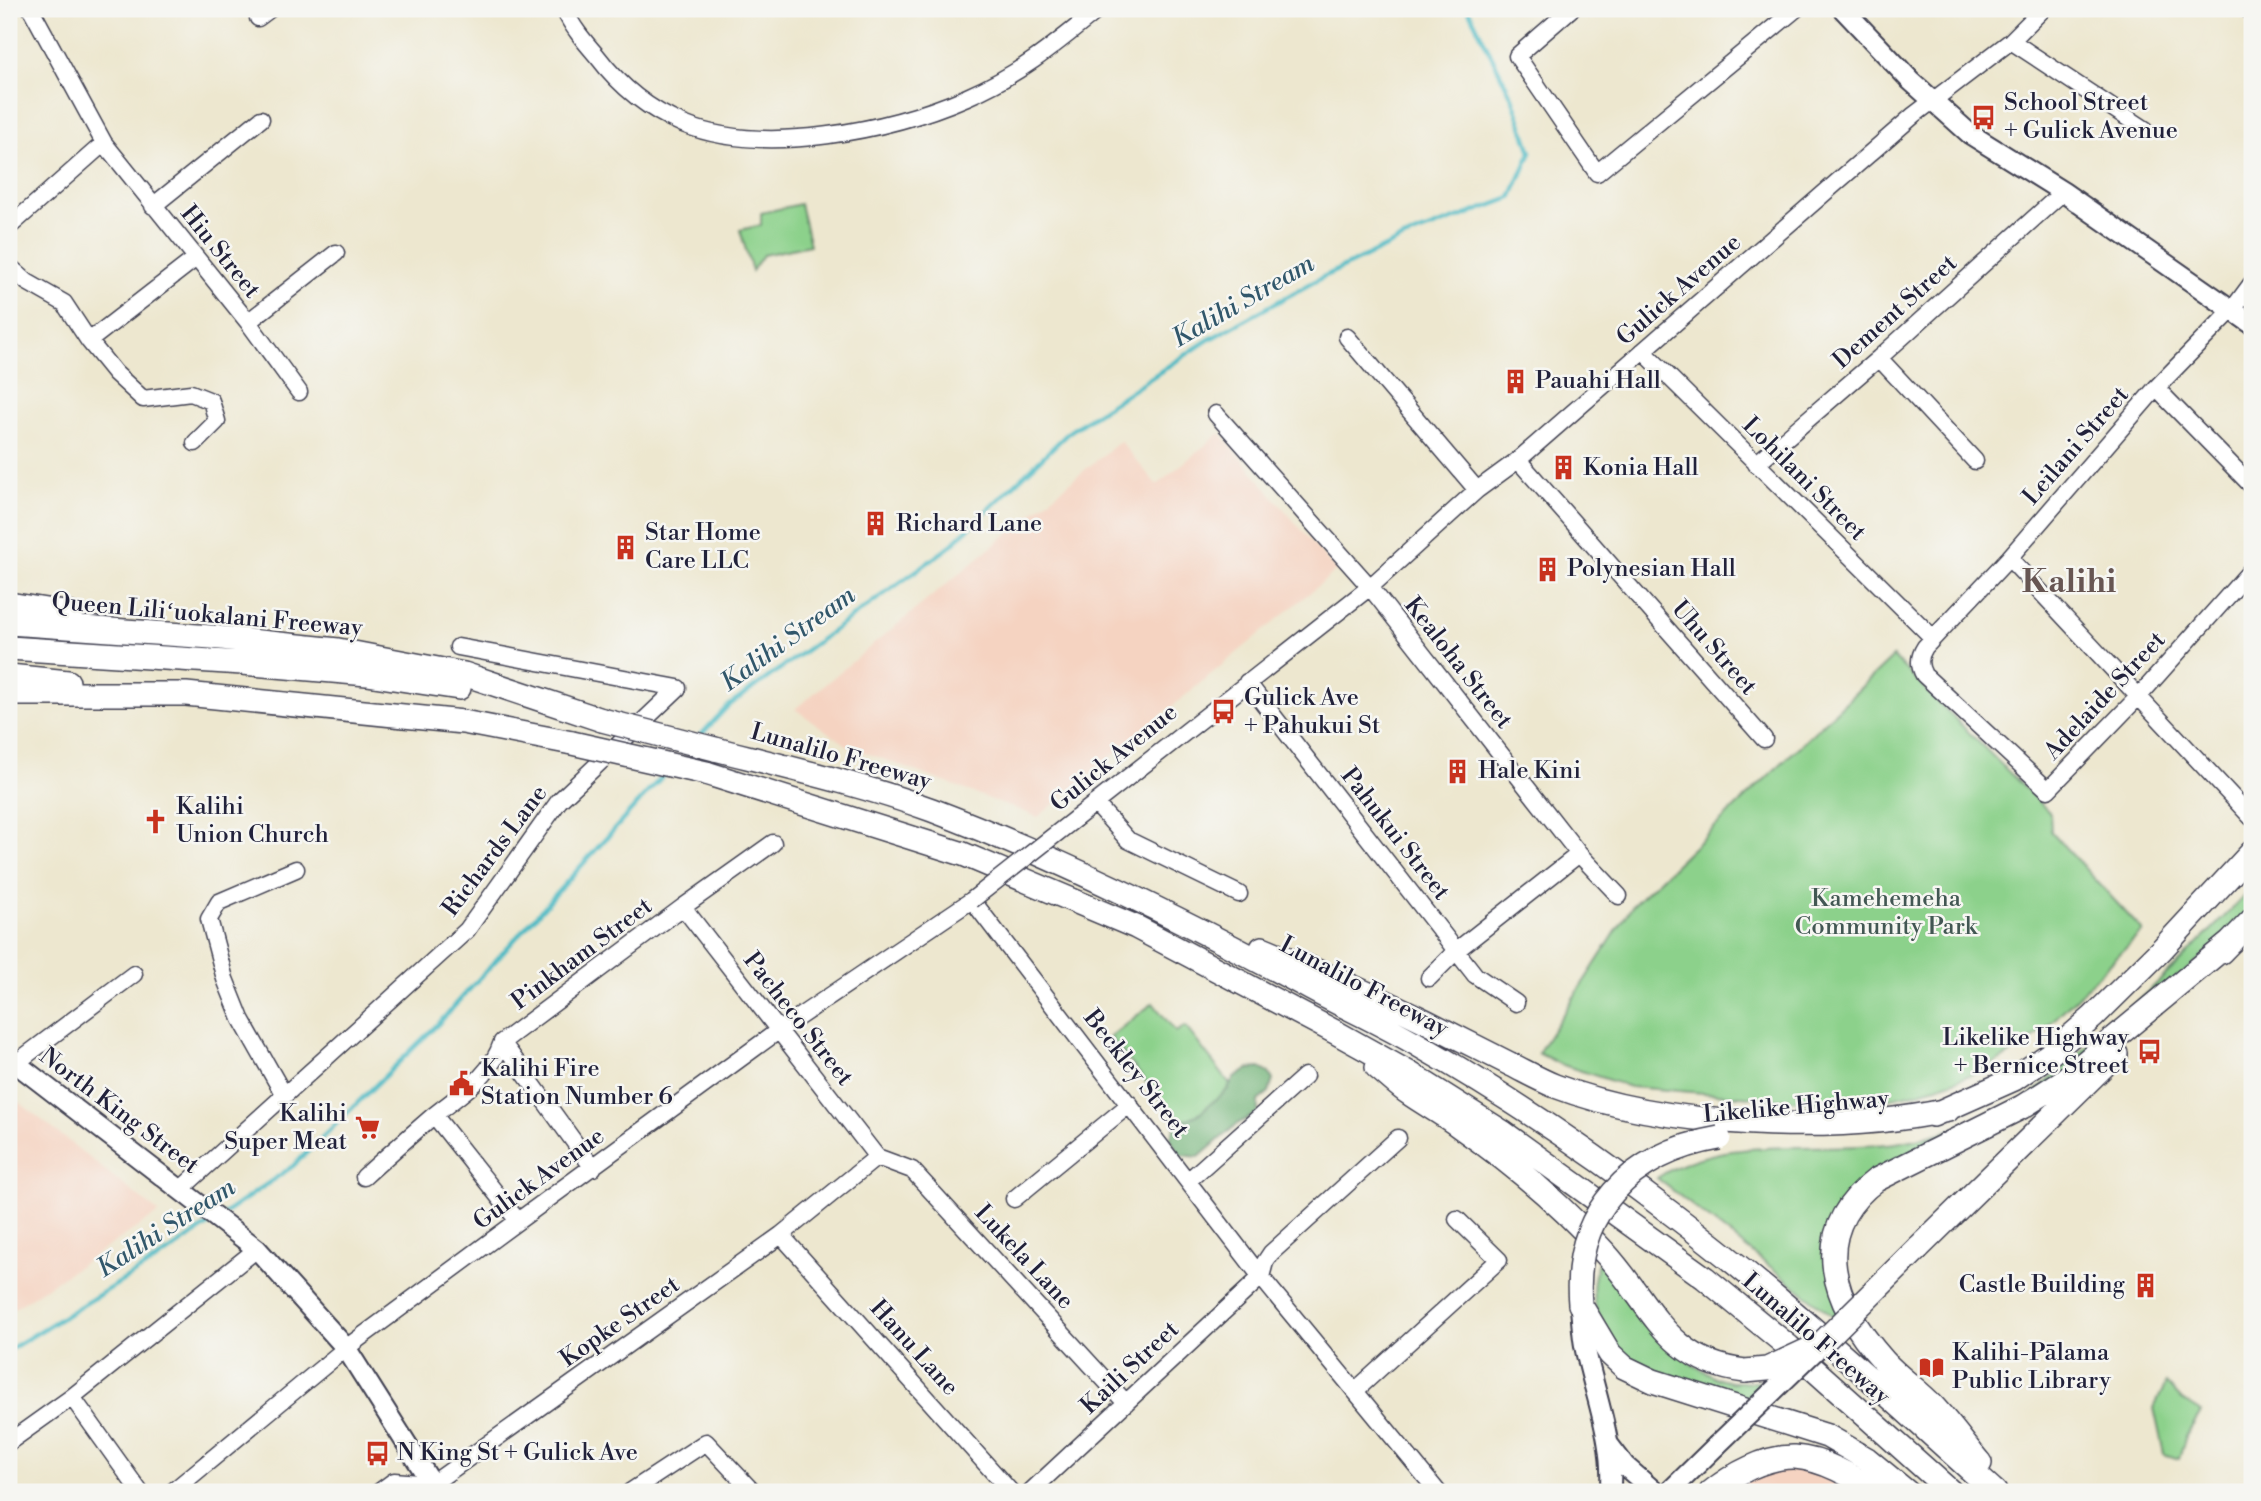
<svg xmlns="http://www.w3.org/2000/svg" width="2261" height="1501" viewBox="0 0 2261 1501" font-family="'Libre Bodoni',serif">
	<rect width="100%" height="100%" fill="#f6f6f2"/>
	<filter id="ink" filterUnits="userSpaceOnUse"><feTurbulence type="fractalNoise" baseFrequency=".0143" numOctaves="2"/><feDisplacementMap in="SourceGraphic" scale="14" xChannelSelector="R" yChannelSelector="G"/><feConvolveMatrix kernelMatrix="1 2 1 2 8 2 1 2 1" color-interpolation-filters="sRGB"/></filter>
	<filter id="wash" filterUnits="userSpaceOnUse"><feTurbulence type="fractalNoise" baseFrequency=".00686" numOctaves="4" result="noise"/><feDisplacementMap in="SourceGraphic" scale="28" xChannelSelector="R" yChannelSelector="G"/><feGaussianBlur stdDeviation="1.57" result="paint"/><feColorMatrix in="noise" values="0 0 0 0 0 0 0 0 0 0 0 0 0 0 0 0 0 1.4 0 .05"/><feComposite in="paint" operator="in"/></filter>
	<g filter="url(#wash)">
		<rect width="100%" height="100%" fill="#ede7cf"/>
		<path fill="#f5d3c1" d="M1220,433L1336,571L1038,817L848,746L795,709L1120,441L1157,485Z
			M9,1094L159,1213L9,1312Z
			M1809,1467L1862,1492H1717L1764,1470Z"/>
		<path fill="#8cd18b" stroke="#577a63" stroke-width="2" d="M800,204L810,245L763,255L752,271L740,230L761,225V213Z
			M1893,657L2050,813L2051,832L2143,931C2120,953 2097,976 2075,999C2061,1012 2048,1027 2032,1039C1979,1081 1894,1105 1827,1103L1630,1087L1560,1064L1538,1053L1633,905Z
			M2252,888V910L2066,1083L1889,1174L1841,1227L1842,1303L1837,1319L1657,1178C1725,1132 1819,1154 1896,1143C1939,1136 1983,1121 2022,1100C2041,1090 2058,1071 2075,1056C2138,1004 2196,947 2252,888Z
			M1153,1003L1176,1032L1185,1026L1233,1088L1183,1128L1110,1037Z
			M1599,1260L1691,1364L1719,1379L1731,1382H1773L1751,1403C1710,1391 1664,1381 1628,1358C1622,1355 1618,1347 1614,1341C1594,1312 1587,1295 1599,1260Z
			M2166,1383L2182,1400L2201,1412L2186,1436L2179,1459L2164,1454L2154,1408Z"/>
		<path fill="#71b377" stroke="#4a6a59" stroke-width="2" d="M1260,1068L1269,1073L1273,1080L1269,1092L1258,1101V1113L1237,1124L1199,1157L1180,1155L1170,1138L1176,1124L1197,1115L1227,1090L1234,1078L1249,1069Z"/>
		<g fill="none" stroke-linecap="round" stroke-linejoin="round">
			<path stroke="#4cbac4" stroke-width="4.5" d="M699,737L727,707L948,548L1069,432L1208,340L1321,278L1404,238L1511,198L1531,152L1512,97L1468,9
				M221,1216L293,1166L440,1022L667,771
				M9,1350L158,1259L214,1221"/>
		</g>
	</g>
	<g filter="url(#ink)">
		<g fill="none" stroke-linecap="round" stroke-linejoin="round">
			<defs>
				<path id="minor" d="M31,9L104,143L248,322L299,392
					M564,9C572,27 584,41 597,56C619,85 649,110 683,124C764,157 891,130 967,97C1019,75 1056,44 1099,9
					M1571,9L1517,56L1597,173L1796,9
					M2247,9L2252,12
					M258,18L270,9
					M2011,41L2146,130
					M153,206L261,119
					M9,227L104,143
					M9,266L27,282L64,303L89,341L115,373L143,399L191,393L211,401L217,421L195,443
					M2252,283L2232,310L2156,388L2009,558L1925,647C1919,656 1918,665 1924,675L2048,790L2140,695L2252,569
					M248,322L336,253
					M1347,337L1477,490
					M89,341L196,258
					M1643,351L1933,638
					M1879,358L1975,461
					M2156,388L2252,486
					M1216,414L1370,587L1579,854L1619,896
					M1518,460L1764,739
					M1756,464L1879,358L2063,192
					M2009,558L2252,818
					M1247,682L1475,975L1516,1003
					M1095,803L1128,840L1239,894
					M1075,819L1370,587L1477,490L1518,460L1914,115L2011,41L2043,9
					M683,907L877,1157
					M1429,978L1457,950L1579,854
					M502,1042L593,1168
					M16,1063L134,974
					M284,1095L241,1019L225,979L209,919L219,902L296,869
					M434,1115L518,1221
					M877,1157L912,1170L1126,1403
					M364,1177C387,1156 410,1136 433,1116C460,1094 491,1077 502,1042L683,907L773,843
					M1189,1180L1305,1076
					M181,1189L467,930L559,801L678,688L458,647
					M1014,1199L1130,1104
					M781,1235L1011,1492
					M1356,1390L1499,1260L1457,1219
					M72,1397L140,1492
					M9,1442L72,1397L257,1249
					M172,1492L346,1348L518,1221L778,1031L972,900L1261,1277L1438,1492
					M379,1492L394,1481L432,1484L781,1235L877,1157
					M630,1492L706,1442L753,1492
					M1030,1492L1261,1277L1265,1262L1271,1253L1398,1138"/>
				<path id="major" d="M1843,9L1911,81L1970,134L2063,192L2252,324
					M9,1058L257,1249L346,1348L437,1492
					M1580,1305C1582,1319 1582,1334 1585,1348C1595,1396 1615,1443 1610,1492
					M1609,1445L1625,1466L1655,1492
					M1669,1492L1716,1446"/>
				<path id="highway" d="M9,604L71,614
					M9,623L212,637L338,650L464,674L602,720
					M9,648L242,663L367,674L459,688
					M9,676L68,682
					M9,694H186L463,722L572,743
					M715,749C786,767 864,785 932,810C1061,859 1185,921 1306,986C1344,1007 1383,1024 1420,1046C1508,1096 1596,1156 1676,1217C1788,1302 1891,1398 1995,1492
					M706,773L963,854L1136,927L1337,1033L1409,1073L1504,1133L1705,1278L1789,1347L1951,1492
					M1262,948C1318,971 1373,995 1427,1022C1455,1036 1484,1051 1512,1065C1526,1072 1540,1080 1555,1086C1663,1127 1835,1135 1948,1110
					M2221,952L2252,920
					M1377,1067C1388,1076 1398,1086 1410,1094C1426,1105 1443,1114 1459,1126C1512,1163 1561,1204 1604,1252C1652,1304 1666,1362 1745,1371
					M1933,1115L2014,1079L2050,1054L2093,1017L2162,949L2252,852
					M1918,1248L2116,1054
					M1580,1304L1610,1354L1624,1367L1653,1381L1827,1436L1867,1459L1907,1492
					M1980,1463C1964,1444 1949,1423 1932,1405C1917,1389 1898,1377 1884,1361C1833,1305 1806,1233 1876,1180L2022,1107L2060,1083L2232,941
					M1711,1492C1732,1475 1766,1456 1795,1457C1822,1459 1854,1476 1874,1492"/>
			</defs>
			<use href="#minor" stroke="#404051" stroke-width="19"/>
			<use href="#major" stroke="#404051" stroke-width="23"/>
			<use href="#highway" stroke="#404051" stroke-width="26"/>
			<use href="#minor" stroke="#fff" stroke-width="16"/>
			<use href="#major" stroke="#fff" stroke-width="19"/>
			<use href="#highway" stroke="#fff" stroke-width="23"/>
			<defs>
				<path id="minor-bridge" d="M972,900L1075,819"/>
				<path id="major-bridge" d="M1716,1446L1819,1347"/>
				<path id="highway-bridge" d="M602,720L715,749
					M572,743L706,773
					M1580,1304C1572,1212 1631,1153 1719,1138
					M1745,1371L1767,1369L1821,1344L1918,1248"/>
			</defs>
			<use href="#minor-bridge" stroke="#404051" stroke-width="19" stroke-linecap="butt"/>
			<use href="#major-bridge" stroke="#404051" stroke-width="23" stroke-linecap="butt"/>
			<use href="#highway-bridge" stroke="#404051" stroke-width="26" stroke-linecap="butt"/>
			<use href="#minor-bridge" stroke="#fff" stroke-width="16"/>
			<use href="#major-bridge" stroke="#fff" stroke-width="19"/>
			<use href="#highway-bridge" stroke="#fff" stroke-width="23"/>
		</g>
	</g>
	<defs>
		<symbol id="bus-bare" viewBox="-9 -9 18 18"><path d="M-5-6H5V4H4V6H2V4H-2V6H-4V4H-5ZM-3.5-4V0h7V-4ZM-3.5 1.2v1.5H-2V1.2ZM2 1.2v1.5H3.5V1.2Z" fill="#c8321e" stroke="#f6f6f2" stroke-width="2.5" paint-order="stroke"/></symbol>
		<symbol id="building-bare" viewBox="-9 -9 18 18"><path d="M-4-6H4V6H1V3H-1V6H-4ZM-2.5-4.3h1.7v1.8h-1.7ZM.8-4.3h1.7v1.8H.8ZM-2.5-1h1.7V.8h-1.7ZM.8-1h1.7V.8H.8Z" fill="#c8321e" stroke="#f6f6f2" stroke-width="2.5" paint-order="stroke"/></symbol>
		<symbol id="church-bare" viewBox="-9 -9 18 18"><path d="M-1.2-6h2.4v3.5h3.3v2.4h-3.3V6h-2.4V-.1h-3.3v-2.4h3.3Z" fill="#c8321e" stroke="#f6f6f2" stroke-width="2.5" paint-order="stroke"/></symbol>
		<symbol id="civic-bare" viewBox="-9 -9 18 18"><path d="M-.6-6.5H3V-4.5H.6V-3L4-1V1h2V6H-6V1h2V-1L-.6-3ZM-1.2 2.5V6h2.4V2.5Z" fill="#c8321e" stroke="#f6f6f2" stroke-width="2.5" paint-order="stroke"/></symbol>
		<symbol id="supermarket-bare" viewBox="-9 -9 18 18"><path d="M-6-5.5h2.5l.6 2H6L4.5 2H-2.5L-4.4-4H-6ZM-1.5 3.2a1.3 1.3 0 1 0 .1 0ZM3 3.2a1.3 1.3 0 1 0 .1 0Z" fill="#c8321e" stroke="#f6f6f2" stroke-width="2.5" paint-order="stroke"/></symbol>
		<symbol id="library-bare" viewBox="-9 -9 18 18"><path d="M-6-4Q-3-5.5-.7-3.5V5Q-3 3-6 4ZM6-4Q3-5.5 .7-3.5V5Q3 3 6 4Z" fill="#c8321e" stroke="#f6f6f2" stroke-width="2.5" paint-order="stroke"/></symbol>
	</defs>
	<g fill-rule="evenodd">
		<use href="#bus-bare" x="1966" y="100" width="35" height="35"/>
		<use href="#building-bare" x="1498" y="364" width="35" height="35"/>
		<use href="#building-bare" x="1546" y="450" width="35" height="35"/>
		<use href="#building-bare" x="858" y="506" width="35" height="35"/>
		<use href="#building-bare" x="608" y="530" width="35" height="35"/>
		<use href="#building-bare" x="1530" y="552" width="35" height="35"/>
		<use href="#bus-bare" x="1206" y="694" width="35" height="35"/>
		<use href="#building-bare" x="1440" y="754" width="35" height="35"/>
		<use href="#church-bare" x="138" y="804" width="35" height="35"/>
		<use href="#bus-bare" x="2132" y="1034" width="35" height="35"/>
		<use href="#civic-bare" x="444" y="1066" width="35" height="35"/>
		<use href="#supermarket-bare" x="350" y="1110" width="35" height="35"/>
		<use href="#building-bare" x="2128" y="1268" width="35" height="35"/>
		<use href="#library-bare" x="1914" y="1350" width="35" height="35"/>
		<use href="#bus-bare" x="360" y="1436" width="35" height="35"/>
	</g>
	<g text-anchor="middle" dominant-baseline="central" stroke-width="5" stroke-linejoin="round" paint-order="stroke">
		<g font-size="24" fill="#22223b" stroke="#f6f6f2" text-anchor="start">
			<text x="2004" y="103">School Street<tspan x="2004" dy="28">+ Gulick Avenue</tspan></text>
			<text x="1535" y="381">Pauahi Hall</text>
			<text x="1583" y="468">Konia Hall</text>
			<text x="896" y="524">Richard Lane</text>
			<text x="645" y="533">Star Home<tspan x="645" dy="28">Care LLC</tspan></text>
			<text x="1567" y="569">Polynesian Hall</text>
			<text x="1244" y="698">Gulick Ave<tspan x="1244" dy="28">+ Pahukui St</tspan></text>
			<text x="1478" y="771">Hale Kini</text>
			<text x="176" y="807">Kalihi<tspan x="176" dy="28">Union Church</tspan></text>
			<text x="2129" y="1038" text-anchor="end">Likelike Highway<tspan x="2129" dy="28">+ Bernice Street</tspan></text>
			<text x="481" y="1069">Kalihi Fire<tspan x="481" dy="28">Station Number 6</tspan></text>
			<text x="347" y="1114" text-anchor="end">Kalihi<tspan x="347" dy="28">Super Meat</tspan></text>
			<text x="2125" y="1285" text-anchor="end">Castle Building</text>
			<text x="1952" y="1353">Kalihi-Pālama<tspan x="1952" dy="28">Public Library</tspan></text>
			<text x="397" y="1453">N King St + Gulick Ave</text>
		</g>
		<g font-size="24" fill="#22223b" stroke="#f6f6f2">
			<text transform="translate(220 252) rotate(51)">Hiu Street</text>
			<text transform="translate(1679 290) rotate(-41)">Gulick Avenue</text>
			<text transform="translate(1895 312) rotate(-42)">Dement Street</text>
			<text transform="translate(2076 446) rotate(-49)">Leilani Street</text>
			<text transform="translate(1804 479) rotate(45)">Lohilani Street</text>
			<text transform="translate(207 615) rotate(5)">Queen Liliʻuokalani Freeway</text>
			<text transform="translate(1714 648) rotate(49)">Uhu Street</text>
			<text transform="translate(1458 663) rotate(52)">Kealoha Street</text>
			<text transform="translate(2105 696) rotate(-47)">Adelaide Street</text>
			<text transform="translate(841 757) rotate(16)">Lunalilo Freeway</text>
			<text transform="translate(1114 758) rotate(-39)">Gulick Avenue</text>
			<text transform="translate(1395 834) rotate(52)">Pahukui Street</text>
			<text transform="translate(495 851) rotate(-53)">Richards Lane</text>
			<text transform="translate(582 954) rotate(-37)">Pinkham Street</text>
			<text transform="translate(1364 987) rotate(28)">Lunalilo Freeway</text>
			<text transform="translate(798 1019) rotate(52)">Pacheco Street</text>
			<text transform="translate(1136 1074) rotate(52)">Beckley Street</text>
			<text transform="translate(1796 1107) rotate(-5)">Likelike Highway</text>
			<text transform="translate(119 1111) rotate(37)">North King Street</text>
			<text transform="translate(539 1179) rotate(-36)">Gulick Avenue</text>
			<text transform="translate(1024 1257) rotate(47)">Lukela Lane</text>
			<text transform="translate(620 1322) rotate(-35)">Kopke Street</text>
			<text transform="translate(1816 1339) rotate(41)">Lunalilo Freeway</text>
			<text transform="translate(914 1348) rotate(48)">Hanu Lane</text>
			<text transform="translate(1130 1368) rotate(-43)">Kaili Street</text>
		</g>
		<g font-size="24" fill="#425753" stroke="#f6f6f2">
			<text x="1886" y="899">Kamehemeha<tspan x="1886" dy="28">Community Park</tspan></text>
		</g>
		<g font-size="26" font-style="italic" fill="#31576b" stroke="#f6f6f2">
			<text transform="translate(1243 301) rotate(-30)">Kalihi Stream</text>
			<text transform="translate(788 639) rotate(-36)">Kalihi Stream</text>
			<text transform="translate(166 1228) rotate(-33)">Kalihi Stream</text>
		</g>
		<g font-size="32" font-weight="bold" fill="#675653" stroke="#f6f6f2">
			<text x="2069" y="582">Kalihi</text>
		</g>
	</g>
	<rect width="2261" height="1501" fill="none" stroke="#f6f6f2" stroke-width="35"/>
</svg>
